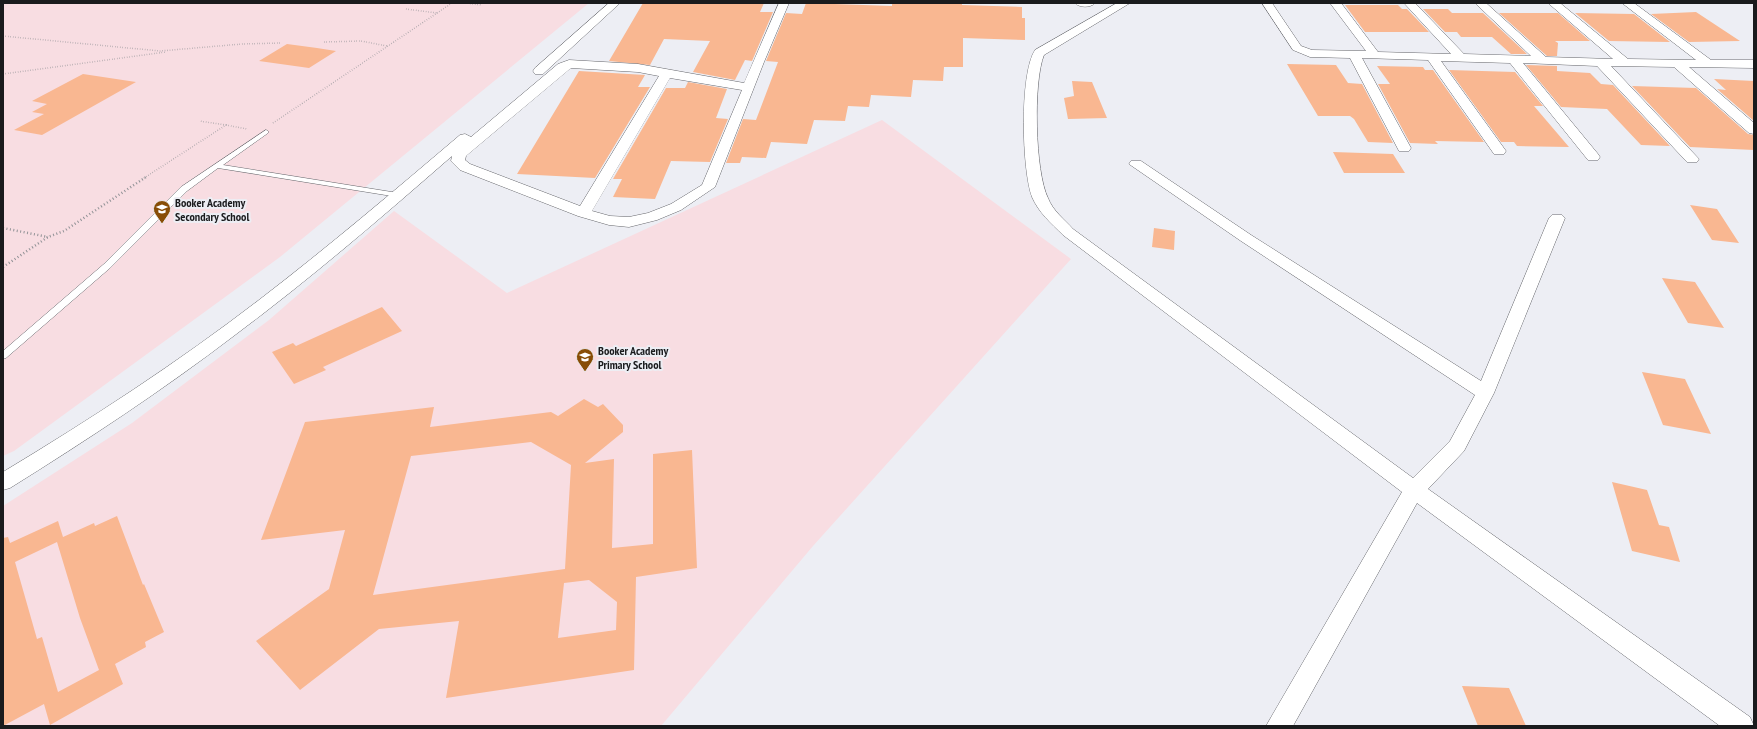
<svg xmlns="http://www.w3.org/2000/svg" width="1757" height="729" viewBox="0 0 1757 729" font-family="'PT Sans Narrow',sans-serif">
	<rect width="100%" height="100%" fill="#edeef4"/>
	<path fill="#f8dde2" d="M3,3H589L280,257L14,451L3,456Z
		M882,120L1071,259L813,546L661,726H3V506L132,423L269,320L394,211L507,293Z"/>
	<path fill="#f9b791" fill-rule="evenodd" d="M643,3H764L760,12H773L752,61L745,60L735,80L693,72L710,41L664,39L650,65L609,61Z
		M806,3L892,6V3H962V5L1022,7V18H1025V40L963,38V67H944L943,81L913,80L911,97L871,95L869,107L848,106L845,121L814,120L807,144L771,142L766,158L742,157L740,163H726L743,119L756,120L778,62L766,61L786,13L802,14Z
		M1345,5H1398L1402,9H1407L1429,32H1365Z
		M1423,9H1448L1452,13H1483L1527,54H1511L1492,37H1461L1457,32H1445Z
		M1696,12L1740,41L1689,42L1651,14Z
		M1499,13H1558L1590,41H1555L1558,43L1557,56H1547Z
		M1575,13L1634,14L1670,42L1609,41Z
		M287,44L317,48L336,51L309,68L259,61Z
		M1287,64L1336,65L1348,83L1362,84L1393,143L1368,142L1354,119L1350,116H1318Z
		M1526,65L1557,66V71L1590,73L1601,84L1613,85L1670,146L1641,145L1607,109L1561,107Z
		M1377,66L1423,67L1425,70H1433L1484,142L1435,141L1438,144L1410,143L1378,84H1390Z
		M1449,70L1515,72L1543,106H1534L1569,147L1517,146L1514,142H1501Z
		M579,71L645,75L638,87H650L595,178L517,174Z
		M83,74L136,82L42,135L14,130L44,114L32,112L47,104L32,101Z
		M1714,79L1754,81V121L1717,89L1726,90Z
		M1072,81L1092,82L1107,118L1068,119L1064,98L1074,96Z
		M688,82L727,89L716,118L728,119L710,162L671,161L655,199L613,197L622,179H613L666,88H685Z
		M1632,86L1696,88L1748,134L1754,135V150L1690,147Z
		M1333,152L1393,154L1405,173H1344Z
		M1690,205L1717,209L1739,243L1712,240Z
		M1154,228L1175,231L1174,250L1152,247Z
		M1662,278L1695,282L1724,328L1688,323Z
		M382,307L402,331L323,367L326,370L294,384L272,352L293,343L296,346Z
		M1642,372L1685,379L1711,434L1663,425Z
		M584,399L598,407L603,404L623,425V432L585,463L614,459L612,548L653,544V454L692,450L697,568L636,577L634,670L446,698L459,621L379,629L300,690L256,641L329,589L345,530L261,540L305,422L434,407L430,427L551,412L558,416ZM531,442L571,465L565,569L373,595L411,456ZM589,580L617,602L616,630L558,638L564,583Z
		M1612,482L1647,490L1659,525L1669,527L1680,562L1632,551Z
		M117,516L143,585L144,584L164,632L145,642L146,647L115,664L123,684L50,725L44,704L3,726V538L8,537L10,543L58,521L63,537L94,523L95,526ZM57,542L80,618L99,670L58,692L42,637L37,639L15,562Z
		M1462,686L1509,688L1526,726H1478Z"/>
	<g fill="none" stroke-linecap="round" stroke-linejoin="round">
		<defs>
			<path id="service" d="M266,130L268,131V133L223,165L398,193L402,195L398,197L218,168L187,191L110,268L6,358L3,359V351L104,264L181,187Z"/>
			<path id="minor" d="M609,3H620L543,74H535L533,71L535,68Z
				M779,3H789L764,62L715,187L681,210L657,220L629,227L609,225L578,216L460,170L451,161L452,156C381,218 310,279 235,335C163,390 87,440 10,488L3,490V472C91,419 177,363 259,300C328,247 394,191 460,135L465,134L471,137L558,64L569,60L638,64L744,83ZM571,68L638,72L659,76L580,206L470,164L465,160L466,156ZM670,78L742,90L702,185L671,204L648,213L629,217L610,216L592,211Z
				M1075,3H1095C1091,8 1079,8 1075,3Z
				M1117,3H1130L1044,55C1033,82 1035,172 1048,198C1053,211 1064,219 1073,229L1413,478L1450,441L1475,395L1241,241L1129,164L1131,161H1141L1251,235L1481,381L1549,218L1552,215H1562L1565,218L1494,393L1464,451L1428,489L1750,717L1754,726H1720L1417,503L1293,726H1266L1402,492L1063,235C1051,223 1039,213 1032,197C1022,171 1019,74 1035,50Z
				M1262,3H1272L1301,46L1312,50L1366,51L1330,3H1341L1378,52L1451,54L1404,3H1415L1464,54L1531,56L1475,3H1486L1546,57L1613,59L1548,3H1560L1628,59L1696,60L1622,3H1634L1711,60H1754V68L1689,67L1754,123V134L1749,133L1674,67L1611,66L1699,159L1697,162H1687L1597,66L1523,63L1598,154L1600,157L1598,160H1588L1510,63L1441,61L1506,151L1504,154H1494L1428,60L1362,58L1411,148L1409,151H1399L1350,58L1310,57L1293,50Z"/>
		</defs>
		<use href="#service" stroke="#66676c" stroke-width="1"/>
		<use href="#minor" stroke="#66676c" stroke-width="1"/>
		<path stroke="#919296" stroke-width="1.5" stroke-dasharray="0.5 2" stroke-linecap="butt" d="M465,3L482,5
			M406,9L437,13
			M3,36L160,51L242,44L281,43
			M324,42L361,41L387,46
			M3,74L166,52
			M273,123L452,3
			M226,125L247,129
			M144,178L226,125L199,121"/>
		<path stroke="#919296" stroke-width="2.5" stroke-dasharray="1 2.5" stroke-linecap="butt" d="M3,228L48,237
			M3,267L48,237L64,231L146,177"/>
		<use href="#service" fill="#fff" fill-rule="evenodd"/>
		<use href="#minor" fill="#fff" fill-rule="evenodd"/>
	</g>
	<defs>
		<symbol id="school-pin" viewBox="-11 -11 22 30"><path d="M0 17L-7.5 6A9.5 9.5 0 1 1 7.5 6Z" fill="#884d06" stroke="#edeef4"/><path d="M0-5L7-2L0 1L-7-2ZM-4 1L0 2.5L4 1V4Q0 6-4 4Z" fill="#fff"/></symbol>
	</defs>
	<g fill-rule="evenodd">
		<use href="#school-pin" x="152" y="199" width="20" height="27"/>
		<use href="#school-pin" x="575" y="347" width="20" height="27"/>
	</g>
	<g text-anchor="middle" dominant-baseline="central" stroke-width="4" stroke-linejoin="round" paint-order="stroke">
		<g font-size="12" font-weight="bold" fill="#1a1b1d" stroke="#edeef4" text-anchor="start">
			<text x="175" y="202">Booker Academy<tspan x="175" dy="14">Secondary School</tspan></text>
			<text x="598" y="350">Booker Academy<tspan x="598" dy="14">Primary School</tspan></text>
		</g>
	</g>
	<rect width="1757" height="729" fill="none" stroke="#1a1b1d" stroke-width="8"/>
</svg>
